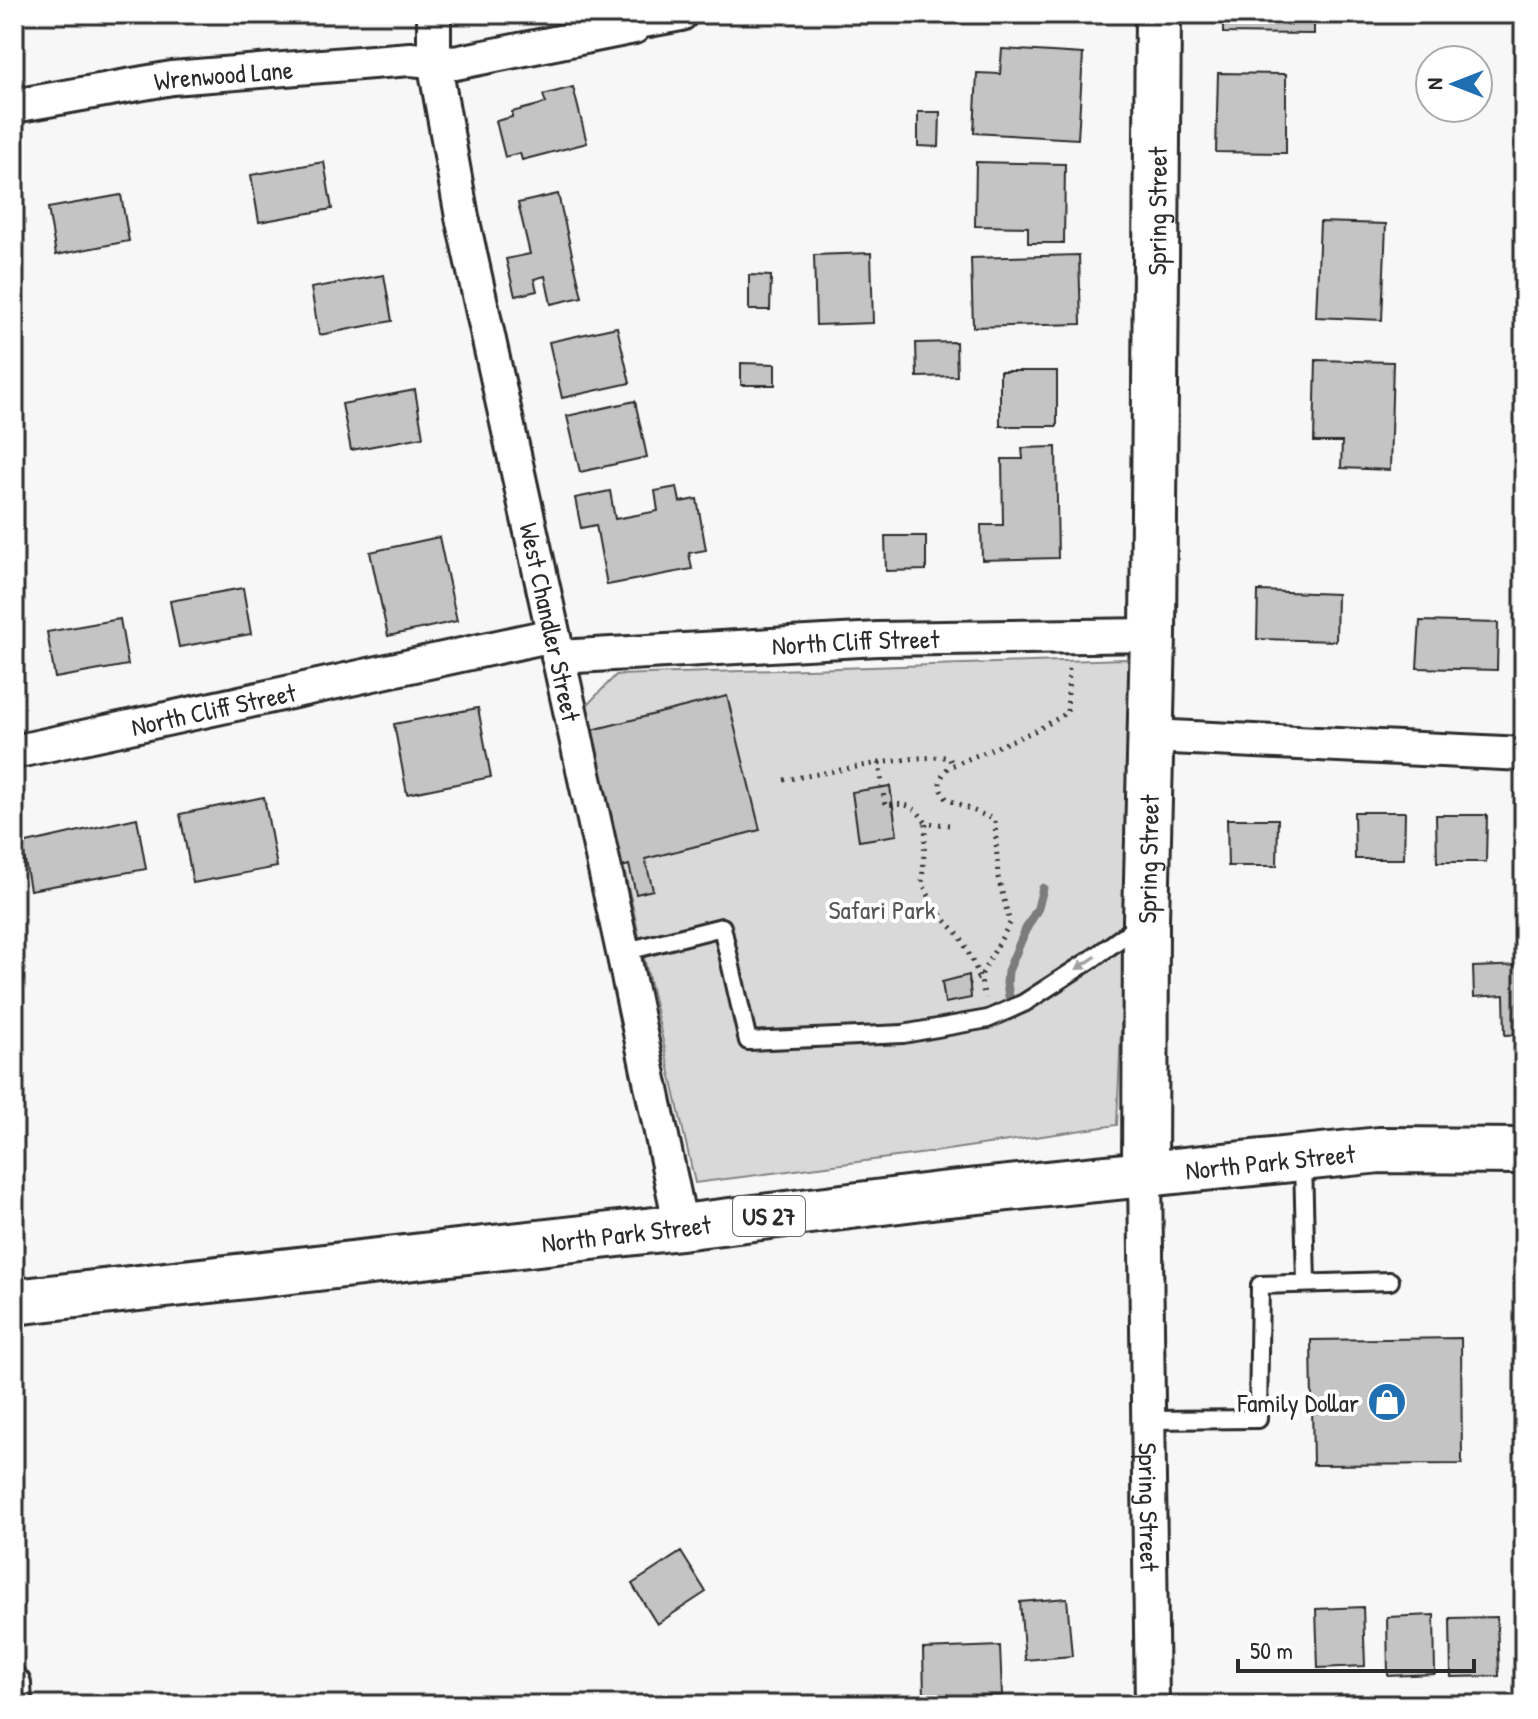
<svg xmlns="http://www.w3.org/2000/svg" width="1538" height="1719" viewBox="0 0 1538 1719" font-family="'Patrick Hand',sans-serif">
	<rect width="100%" height="100%" fill="#f7f7f7"/>
	<filter id="ink" filterUnits="userSpaceOnUse"><feTurbulence type="fractalNoise" baseFrequency=".0125" numOctaves="2"/><feDisplacementMap in="SourceGraphic" scale="16" xChannelSelector="R" yChannelSelector="G"/><feConvolveMatrix kernelMatrix="1 2 1 2 8 2 1 2 1" color-interpolation-filters="sRGB"/></filter>
	<g filter="url(#ink)">
		<path fill="#d9d9d9" stroke="#828282" stroke-width="2" d="M1126,659L1136,671L1117,1125L927,1153L695,1183L587,705L616,675Z"/>
		<g fill="none" stroke-linecap="round" stroke-linejoin="round">
			<path stroke="#7b7b7b" stroke-width="9" d="M1009,996L1007,984L1008,971L1026,929L1038,908L1043,888"/>
		</g>
		<path fill="#c4c4c4" stroke="#2b2b2b" stroke-width="2" d="M1223,14H1314V34L1223,33Z
			M1002,49L1083,54L1078,139L974,133L977,73L1000,74Z
			M1218,73L1286,74V153L1216,152Z
			M573,87L587,143L522,160L520,153L505,157L496,121L512,117V112L546,103L543,95Z
			M918,112H940L939,147L918,146Z
			M324,162L332,209L259,222L251,175Z
			M976,162L1065,164L1064,243H1028V227L975,226Z
			M558,194L582,297L551,304L545,276L534,279L537,291L515,296L506,259L530,254L518,203Z
			M121,195L129,241L56,255L48,208Z
			M1320,222L1386,224L1382,320L1316,317Z
			M871,253L873,323L816,325L814,255Z
			M1079,255L1081,324L973,327L971,258Z
			M384,275L392,321L319,335L311,288Z
			M749,275L771,276L770,310H749Z
			M617,327L630,383L562,398L549,342Z
			M956,342L957,376L917,377L916,343Z
			M1316,360L1393,362L1390,470L1341,468L1342,442H1314Z
			M741,363L775,364V385H741Z
			M1000,371H1057V426H1000Z
			M415,390L423,437L351,450L342,404Z
			M635,401L647,457L580,472L567,416Z
			M1056,447L1058,558L982,560L981,525H1003L1002,459H1023L1022,448Z
			M677,487L680,502L697,499L706,550L689,553L692,569L607,585L596,525L581,528L575,498L610,491L615,519L658,511L655,491Z
			M885,536H926V570L886,571Z
			M439,537L457,621L388,636L370,552Z
			M243,588L251,634L179,647L170,601Z
			M1258,591L1337,594L1336,641L1257,639Z
			M120,619L128,665L55,678L47,632Z
			M1420,621L1498,623L1497,670L1417,668Z
			M727,696L760,830L645,859L653,890L636,894L629,865L618,868L584,732Z
			M478,708L491,777L407,794L394,724Z
			M890,786L897,835L859,841L852,792Z
			M264,797L277,867L193,883L180,814Z
			M1354,812H1405L1404,859H1355Z
			M1436,815H1487L1486,862H1437Z
			M137,818L146,869L30,890L22,844Z
			M1227,819H1278L1277,866H1228Z
			M1524,965V1034L1505,1035L1504,995L1474,997L1473,967Z
			M969,975L971,998L945,1003L942,982Z
			M1461,1338L1462,1464L1313,1465L1311,1340Z
			M681,1552L706,1592L657,1624L632,1584Z
			M1067,1598L1072,1656L1025,1660L1020,1602Z
			M1363,1607L1365,1666L1318,1668L1316,1609Z
			M1434,1615L1435,1674L1388,1676L1387,1617Z
			M1497,1617L1499,1676L1451,1677L1450,1618Z
			M1518,1621H1524V1680H1519Z
			M1000,1646L1002,1695L924,1698L923,1649Z"/>
		<g fill="none" stroke-linecap="round" stroke-linejoin="round">
			<defs>
				<path id="lane" d="M623,952L722,927L748,1041L903,1034L988,1019L1024,1003L1092,959L1139,925
					M1303,1161L1306,1283
					M1149,1420L1258,1419L1260,1285L1390,1281"/>
				<g id="street">
					<path id="s1" d="M434,14V60L462,217L623,952L681,1227"/>
					<path id="s2" d="M14,106L172,78L410,59L455,63L634,27L638,22L681,14"/>
					<path id="s3" d="M558,657L878,639L1153,635"/>
					<path d="M1150,736L1524,754"/>
					<path id="s4" d="M14,752L553,635"/>
					<path id="s5" d="M1145,1175L1152,1705"/>
					<path d="M14,1684L15,1705"/>
				</g>
				<g id="secondary">
					<path id="s6" d="M1145,1175L1146,920L1153,635L1158,14"/>
				</g>
				<g id="primary">
					<path id="s7" d="M14,1302L681,1227L939,1195L1380,1150L1524,1151"/>
				</g>
			</defs>
			<use href="#lane" stroke="#2b2b2b" stroke-width="22"/>
			<use href="#street" stroke="#2b2b2b" stroke-width="38"/>
			<use href="#secondary" stroke="#2b2b2b" stroke-width="50"/>
			<use href="#primary" stroke="#2b2b2b" stroke-width="50"/>
			<path stroke="#2b2b2b" stroke-width="5" stroke-dasharray="2 6" stroke-linecap="butt" d="M879,763L917,758L944,757L949,758L953,765
				M784,780L879,763L885,805C907,803 914,805 926,823
				M949,825L926,823L922,883L937,911L960,936L980,977L985,998
				M969,983L980,977L1010,923L998,877L995,820L947,799C936,787 939,778 949,767L1037,730L1067,713L1069,668H1072"/>
			<use href="#lane" stroke="#fff" stroke-width="16"/>
			<use href="#street" stroke="#fff" stroke-width="32"/>
			<use href="#secondary" stroke="#fff" stroke-width="44"/>
			<use href="#primary" stroke="#fff" stroke-width="44"/>
		</g>
		<defs><path id="oneway-solid" d="M-6-.8H1V-3.2L6.5 0L1 3.2V.8H-6Z" transform="scale(2)"/></defs>
		<use fill="#a0a0a0" href="#oneway-solid" transform="translate(1086 963) rotate(147)"/>
	</g>
	<defs>
		<symbol id="shop-disc" viewBox="-11 -11 22 22"><circle r="9.5" fill="#1f6fb2" stroke="#fff"/><path d="M-5-2.5h2.3a2.7 3.5 0 0 1 5.4 0H5L5.5 6h-11ZM-1.5-2.5h3a1.5 2.3 0 0 0-3 0Z" fill="#fff"/></symbol>
	</defs>
	<g fill-rule="evenodd">
		<use href="#shop-disc" x="1365" y="1380" width="44" height="44"/>
	</g>
	<g text-anchor="middle" dominant-baseline="central" stroke-width="8" stroke-linejoin="round" paint-order="stroke">
		<rect fill="#fff" stroke="#6b6b6b" stroke-width="2" x="733" y="1196" width="72" height="40" rx="6"/>
		<g font-size="24" font-weight="bold" fill="#2b2b2b">
			<text x="769" y="1216">US 27</text>
		</g>
		<g font-size="26" fill="#2b2b2b" stroke="#fff">
			<text stroke="none"><textPath href="#s2" startOffset="212">Wrenwood Lane</textPath></text>
			<text stroke="none"><textPath href="#s6" startOffset="964">Spring Street</textPath></text>
			<text stroke="none"><textPath href="#s1" startOffset="620">West Chandler Street</textPath></text>
			<text stroke="none"><textPath href="#s3" startOffset="298">North Cliff Street</textPath></text>
			<text stroke="none"><textPath href="#s4" startOffset="204">North Cliff Street</textPath></text>
			<text stroke="none"><textPath href="#s6" startOffset="316">Spring Street</textPath></text>
			<text stroke="none"><textPath href="#s7" startOffset="1264">North Park Street</textPath></text>
			<text stroke="none"><textPath href="#s7" startOffset="616">North Park Street</textPath></text>
			<text stroke="none"><textPath href="#s5" startOffset="332">Spring Street</textPath></text>
		</g>
		<g font-size="26" fill="#565656" stroke="#fff">
			<text x="882" y="909">Safari Park</text>
		</g>
		<g font-size="26" fill="#2b2b2b" stroke="#fff" text-anchor="end">
			<text x="1359" y="1402">Family Dollar</text>
		</g>
	</g>
	<rect width="1538" height="1719" fill="none" stroke="#fff" stroke-width="48"/>
	<rect x="24" y="24" width="1490" height="1671" fill="none" stroke="#2b2b2b" stroke-width="3" filter="url(#ink)"/>
	<g transform="translate(1454 84) rotate(270)"><circle r="38" fill="#ffffff" stroke="#aaaaaa" stroke-width="2"/>
	<path d="M0-6L14 30L0 20L-14 30Z" fill="#1f6fb2"/>
	<text y="-12" font-size="22" font-weight="bold" text-anchor="middle" fill="#2b2b2b">N</text>
	</g>
	<path d="M1238 1659v12h236v-12" fill="none" stroke="#2b2b2b" stroke-width="4"/>
	<text x="1250" y="1659" font-size="24" fill="#2b2b2b" stroke="#ffffff" stroke-width="6" paint-order="stroke">50 m</text>
</svg>
